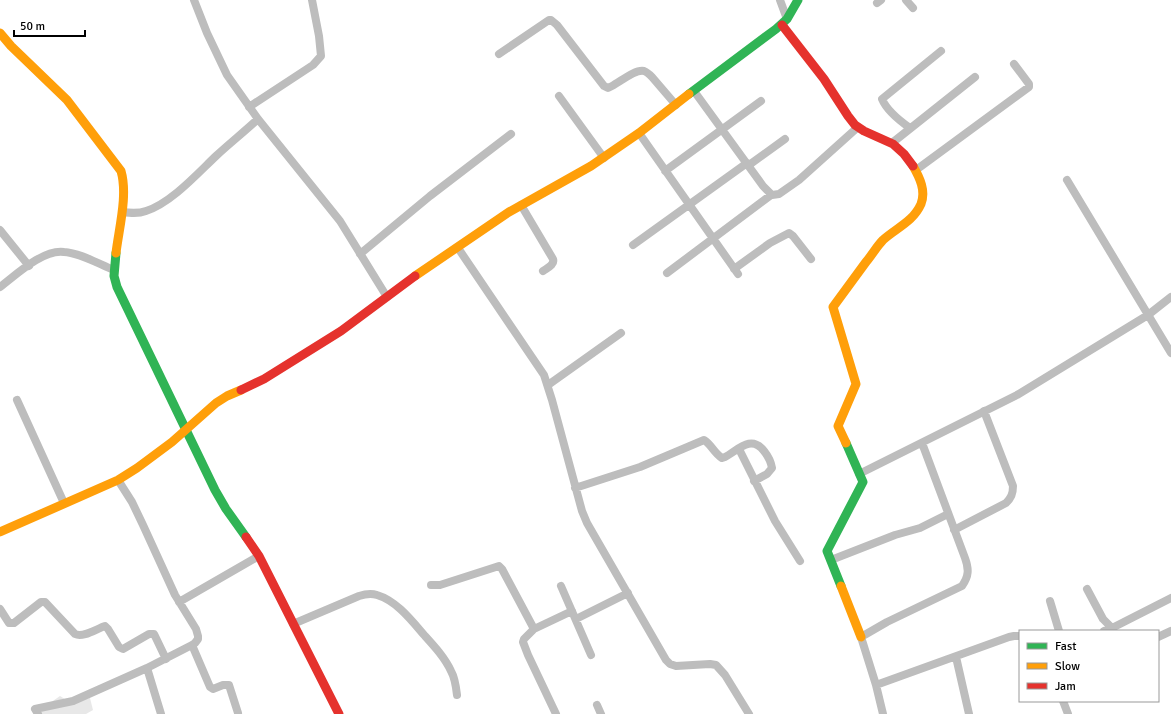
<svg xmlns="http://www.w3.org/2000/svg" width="1171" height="714" viewBox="0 0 1171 714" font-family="Signika,sans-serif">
	<rect width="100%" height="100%" fill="#fff"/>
	<path fill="#e8e8e8" d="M60,696L68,701L90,698L93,710L86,714H42L40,710Z"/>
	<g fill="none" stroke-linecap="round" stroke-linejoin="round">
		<path stroke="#bdbdbd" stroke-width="8" d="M194,0L207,33L227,75L258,119L340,221L387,297
			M780,0L787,19
			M906,0L913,8
			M877,3L881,0
			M499,54L549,20H551L557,25L604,86L608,88L612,86C620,82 635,69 644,71C647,72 650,75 652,77L676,105
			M694,91L763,186L772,195L779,194L799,180L858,127
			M559,96L604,158
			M249,107L313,65L321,56L319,36L312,0
			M910,128C900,121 887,111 882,99L941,51
			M639,133L738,274
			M892,143L975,77
			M749,165L785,139
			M916,170L1029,87V84L1014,64
			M665,171L761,101
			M1067,180L1171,353
			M521,205L553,259C555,265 547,268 543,271
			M122,212C130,213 138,214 146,211C171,203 197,174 216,156C230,143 244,132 258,119
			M0,230L29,266
			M633,245L747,163
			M458,248L544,375L552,400L582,511L587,523L666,660L670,664L676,666L710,664L716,665L725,675L749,714
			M360,254L430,196L511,134
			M734,269L770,243L789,233L793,236L811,259
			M667,273L771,195
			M0,287C16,275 43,249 64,252C80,253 99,264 114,270
			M548,385L621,333
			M17,400L64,503
			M739,449L775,521L800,561
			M859,474L1017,395L1148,315L1171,297
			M118,480L132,502L143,525L175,595L196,629L198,636V639L195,643L192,645L147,668L161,714
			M575,488L640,467L704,440C711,444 714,453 722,458L725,457C738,450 751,434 764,451C768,456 771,462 772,468L767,474L754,481
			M954,530L1006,503C1011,498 1013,494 1013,486L984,411
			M831,560L895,535L920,528L948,514
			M431,585H440L499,566L502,569L534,629
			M561,586L591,655
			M1087,589L1103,619L1112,628
			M1050,601L1059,631
			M179,602L259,556
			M0,609L9,623H14L41,602H45L75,634C83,638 96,629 105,626L108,629L119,647L123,649L149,634H154L155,636L166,659
			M576,619L628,593
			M293,624L359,596C365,594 371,593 377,595C397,601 412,621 425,636C435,647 445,658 451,671C455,678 456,686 457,695
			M1104,631L1112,628L1171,598
			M1158,637L1171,631
			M192,645L210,687L213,689L223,685H229L238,713
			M956,657L969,714
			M876,685L1009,637L1014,636H1020
			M1063,701L1068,714
			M597,705L601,714
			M38,714L35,709L73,701L147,668
			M556,714L528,655L523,642L524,639L534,629L572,611
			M883,714L876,685L861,637L887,622L962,586C969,576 969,569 965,558L922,443"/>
		<path stroke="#30b455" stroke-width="9" d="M689,94L776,29L787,19L798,0
			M116,253L114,276L117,287L215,490L226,509L246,537
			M841,586L827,551L863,482L846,443"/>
		<path stroke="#ff9f0a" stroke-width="9" d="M0,33L11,46L67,100L121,171C128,195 119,228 116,253
			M415,276L509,212L591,166L639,133L689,94
			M846,443L838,426L856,384L833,307C844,292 855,277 866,262C872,255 877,246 883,240C896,228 913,222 921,204C926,191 920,178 913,166
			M0,532L118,480L137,468L172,442L216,403L227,396L241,390
			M841,586L861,637"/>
		<path stroke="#e5322d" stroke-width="9" d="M782,25L824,79L848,116L855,125L864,131L893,144L904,154L913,166
			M241,390L264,379L341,331L415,276
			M246,537L259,556L339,714"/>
	</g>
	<rect x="1019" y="630" width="140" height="72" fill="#ffffff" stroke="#999999"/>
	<rect x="1027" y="643" width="20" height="6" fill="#30b455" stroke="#999999"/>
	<text x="1055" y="650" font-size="12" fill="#000000">Fast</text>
	<rect x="1027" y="663" width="20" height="6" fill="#ff9f0a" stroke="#999999"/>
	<text x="1055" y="670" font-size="12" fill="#000000">Slow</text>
	<rect x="1027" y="683" width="20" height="6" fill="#e5322d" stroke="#999999"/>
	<text x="1055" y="690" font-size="12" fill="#000000">Jam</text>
	<path d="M14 30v6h71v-6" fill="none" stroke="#000000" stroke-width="2"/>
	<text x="20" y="30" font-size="12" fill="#000000" stroke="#ffffff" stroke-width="3" paint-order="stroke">50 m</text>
</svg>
